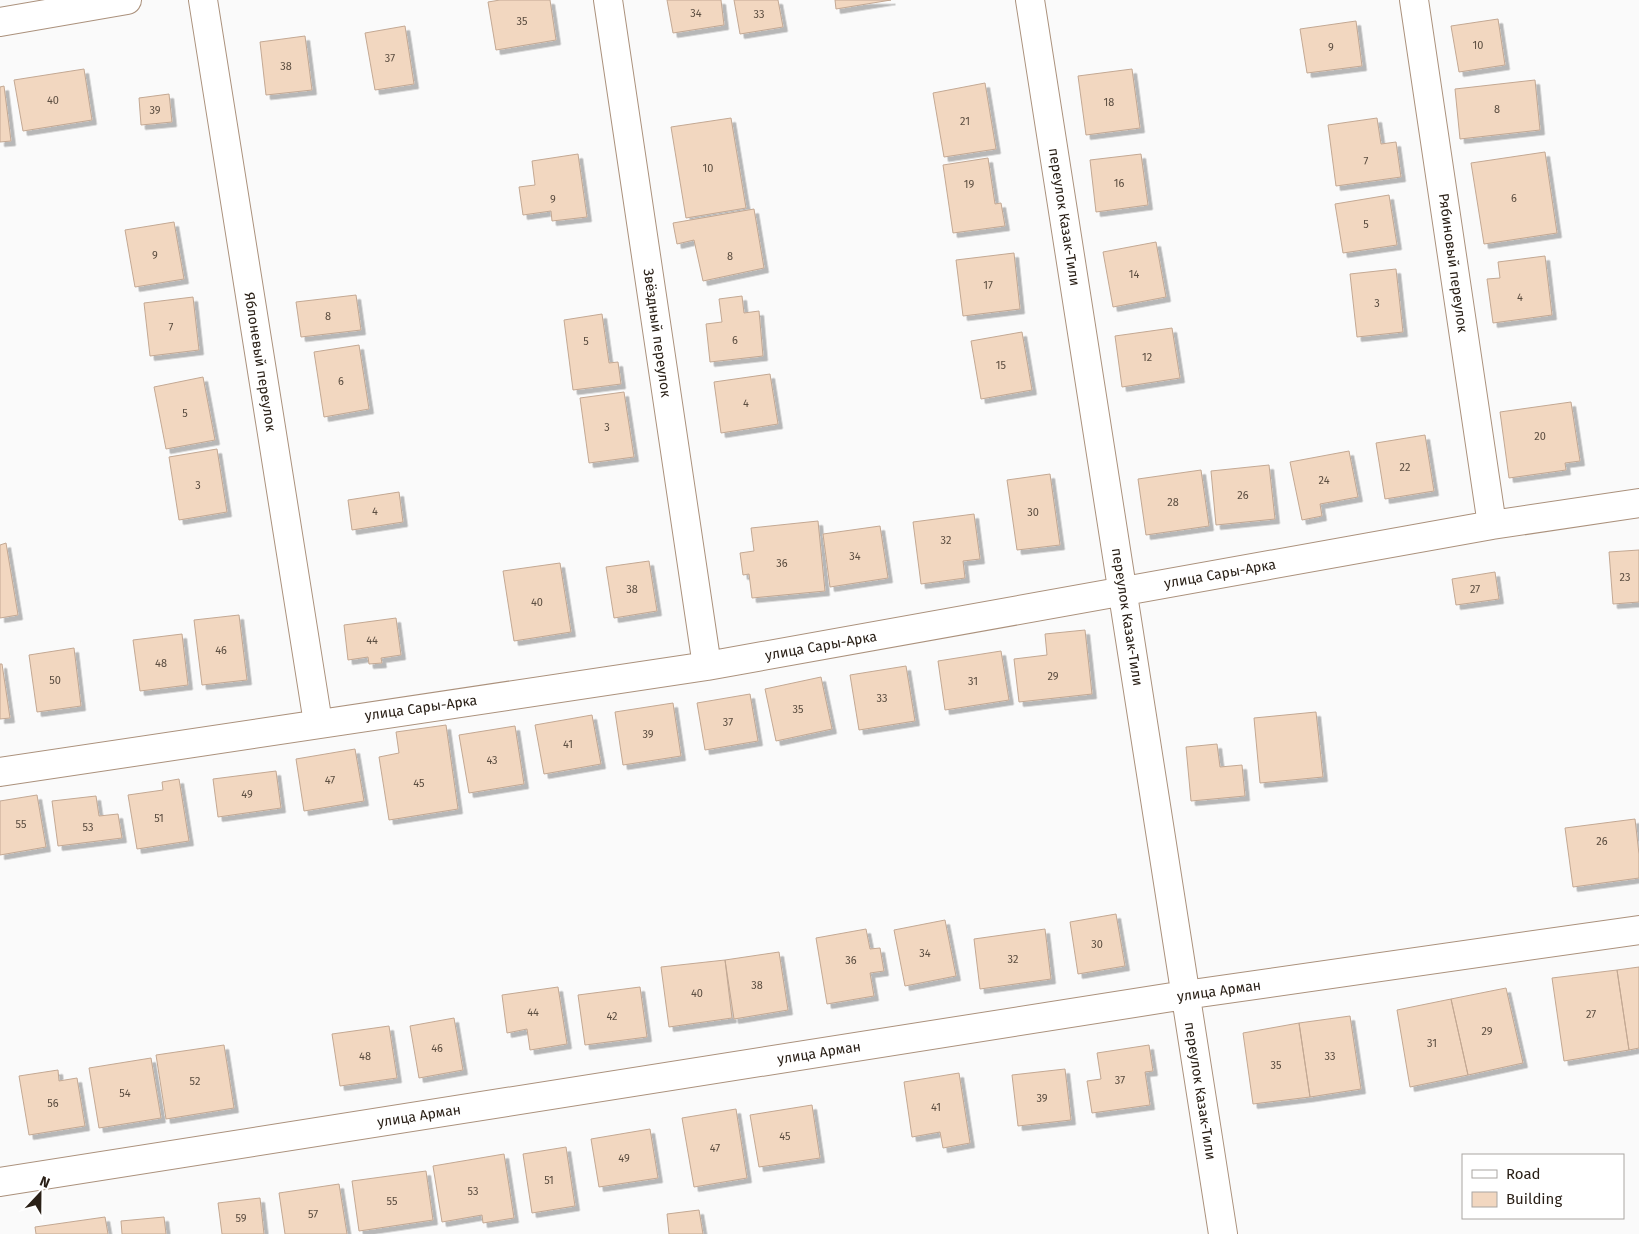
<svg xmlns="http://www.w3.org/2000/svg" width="1639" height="1234" viewBox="0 0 1639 1234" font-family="'Fira Sans',sans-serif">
	<defs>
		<filter id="shadow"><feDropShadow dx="4.5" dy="4.5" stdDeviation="0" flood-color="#0004"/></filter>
	</defs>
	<rect width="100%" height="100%" fill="#fafafa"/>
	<path fill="#f2d7c0" stroke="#c3a893" filter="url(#shadow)" d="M500,0H550L556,40L496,50L488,2Z
		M667,0H721L724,25L673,33Z
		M734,0H778L783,27L740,34Z
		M835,0H891L836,9Z
		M1498,19L1505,65L1459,72L1451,26Z
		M1356,21L1362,66L1307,73L1300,29Z
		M405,26L414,84L375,90L365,33Z
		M305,36L312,90L266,95L260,42Z
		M84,69L92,120L23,131L14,80Z
		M1132,69L1140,128L1086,135L1078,76Z
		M1535,80L1540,130L1460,139L1455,89Z
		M985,83L996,149L944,157L933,93Z
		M4,86L11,141L0,142V87Z
		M169,94L172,122L141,125L139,98Z
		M731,118L746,208L686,218L671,127Z
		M1377,118L1381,144L1396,142L1401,177L1336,186L1328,125Z
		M1545,152L1557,233L1484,244L1471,163Z
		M578,154L587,217L552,221L551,211L523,215L519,187L535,185L532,161Z
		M1141,154L1148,205L1096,212L1090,160Z
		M988,158L995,204L1001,203L1005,226L953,233L943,165Z
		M1389,195L1397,245L1343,253L1335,204Z
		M754,209L764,268L703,281L694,240L677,244L673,223Z
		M174,222L184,279L135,287L125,230Z
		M1156,242L1166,297L1113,307L1103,252Z
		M1014,253L1020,309L963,316L956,260Z
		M1545,256L1552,315L1493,323L1487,279L1500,278L1498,262Z
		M1396,269L1403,332L1357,337L1350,274Z
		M356,295L361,330L301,337L296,302Z
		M742,296L744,313L759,311L763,356L710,362L706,324L722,322L719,299Z
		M193,297L199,350L150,356L144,303Z
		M602,314L609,363L618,362L621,384L573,390L564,320Z
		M1172,328L1180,378L1122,387L1115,336Z
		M1022,332L1032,390L981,399L971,341Z
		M359,345L369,409L324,417L314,352Z
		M770,374L778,424L721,433L714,382Z
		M203,377L215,440L166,449L154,387Z
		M624,392L634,457L589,463L580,398Z
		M1571,402L1580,461L1565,463L1566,470L1509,478L1500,412Z
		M1425,435L1434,491L1385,499L1376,443Z
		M217,449L227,512L179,520L169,457Z
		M1349,451L1358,497L1320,504L1322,516L1302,520L1290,462Z
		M1269,465L1275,519L1216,525L1211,471Z
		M1201,470L1209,526L1146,535L1138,479Z
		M1050,474L1060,545L1017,550L1007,480Z
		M399,492L403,522L352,530L348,500Z
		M974,514L980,559L963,561L965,578L921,584L913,522Z
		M818,521L825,591L752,598L749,574L743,575L740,553L754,551L751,528Z
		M880,526L888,578L830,587L823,534Z
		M6,543L18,615L0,618V545Z
		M1639,550V602L1613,604L1609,552Z
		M649,561L657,611L614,618L606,567Z
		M560,563L571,632L514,641L503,571Z
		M1495,572L1499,599L1456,605L1452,579Z
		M239,615L247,680L202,685L194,620Z
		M396,618L401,655L381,658L382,663L369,664L368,657L348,660L344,625Z
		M1085,630L1092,694L1019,702L1014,659L1047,655L1045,634Z
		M182,634L188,685L140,691L133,640Z
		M74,648L81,706L37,712L29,655Z
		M1001,651L1009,700L945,710L938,661Z
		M0,664H2L10,718L0,719Z
		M906,666L915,721L859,730L850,675Z
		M821,677L832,729L776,741L765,689Z
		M750,694L758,741L705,750L697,703Z
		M673,703L681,756L623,765L615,712Z
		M1316,712L1323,777L1260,783L1254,718Z
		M592,715L601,764L544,774L535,725Z
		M446,725L458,809L389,820L379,757L399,753L396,732Z
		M515,726L524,784L469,793L459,735Z
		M1217,744L1220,767L1242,765L1245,796L1191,801L1186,747Z
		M355,749L364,801L304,811L296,759Z
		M276,771L281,808L218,817L213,779Z
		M179,779L189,841L137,849L128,795L163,790L162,782Z
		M37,795L46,847L0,855V801Z
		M96,796L99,816L118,814L122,838L58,846L52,801Z
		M1635,819L1639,854V878L1573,887L1565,828Z
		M1116,914L1125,966L1078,974L1070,922Z
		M945,920L956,976L905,986L894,930Z
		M866,929L870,949L880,948L884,971L870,973L874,996L827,1004L816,938Z
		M1045,929L1051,979L980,989L974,939Z
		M779,952L788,1010L734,1019L725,960Z
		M725,960L732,1018L669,1027L661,967Z
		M1639,967V1048L1629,1050L1617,970Z
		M1617,970L1629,1050L1564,1061L1552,978Z
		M558,987L567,1044L530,1050L527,1029L507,1033L502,995Z
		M640,987L647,1037L585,1045L578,995Z
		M1506,988L1523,1063L1468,1075L1451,999Z
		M1451,999L1468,1075L1410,1087L1397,1010Z
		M1350,1016L1361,1089L1310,1097L1299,1023Z
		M454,1018L463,1070L419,1078L410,1026Z
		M1299,1023L1310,1097L1253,1104L1243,1033Z
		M389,1026L397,1078L340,1086L332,1034Z
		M224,1045L234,1108L166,1119L156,1055Z
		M1149,1045L1153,1071L1145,1072L1150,1105L1092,1113L1087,1081L1101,1079L1097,1053Z
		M151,1058L161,1118L99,1128L89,1068Z
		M1065,1069L1071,1120L1018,1126L1012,1075Z
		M58,1070L59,1081L77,1078L85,1126L29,1135L19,1076Z
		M959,1073L970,1143L943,1148L940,1132L912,1137L904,1082Z
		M812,1105L820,1158L759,1167L750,1115Z
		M736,1109L747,1178L694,1187L682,1118Z
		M650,1129L658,1178L599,1187L591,1139Z
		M566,1147L575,1206L532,1213L523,1154Z
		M504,1154L514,1218L483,1223L482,1215L442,1222L433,1166Z
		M426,1171L433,1220L359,1231L352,1181Z
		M339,1184L347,1234H285L279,1193Z
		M260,1198L264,1234H222L218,1203Z
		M699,1210L703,1234H669L667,1214Z
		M105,1217L108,1234H36L35,1227Z
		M164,1217L166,1234H122L121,1221Z"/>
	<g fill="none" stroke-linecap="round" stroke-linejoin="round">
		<defs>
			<path id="minor" d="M203,0L318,723
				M608,0L707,666
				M1030,0L1223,1234
				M1414,0L1492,525
				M0,22L127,0
				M0,772L707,666L1492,525L1639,503
				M0,1182L1185,995L1639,930"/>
		</defs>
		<use href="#minor" stroke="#ab917c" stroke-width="30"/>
		<use href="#minor" stroke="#fff" stroke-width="28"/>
	</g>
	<g text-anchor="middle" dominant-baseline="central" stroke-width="5" stroke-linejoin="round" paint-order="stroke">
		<g font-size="11" fill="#5c4e41">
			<text x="696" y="13">34</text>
			<text x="759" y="14">33</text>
			<text x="522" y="21">35</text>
			<text x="1478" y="45">10</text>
			<text x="1331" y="47">9</text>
			<text x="390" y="58">37</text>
			<text x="286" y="66">38</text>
			<text x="53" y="100">40</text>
			<text x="1109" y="102">18</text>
			<text x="1497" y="109">8</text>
			<text x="155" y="110">39</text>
			<text x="965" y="121">21</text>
			<text x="1366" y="161">7</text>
			<text x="708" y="168">10</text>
			<text x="1119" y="183">16</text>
			<text x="969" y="184">19</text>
			<text x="1514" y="198">6</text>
			<text x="553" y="199">9</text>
			<text x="1366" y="224">5</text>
			<text x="155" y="255">9</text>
			<text x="730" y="256">8</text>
			<text x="1134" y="274">14</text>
			<text x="988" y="285">17</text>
			<text x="1520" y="297">4</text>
			<text x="1377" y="303">3</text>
			<text x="328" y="316">8</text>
			<text x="171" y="327">7</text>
			<text x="735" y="340">6</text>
			<text x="586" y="341">5</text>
			<text x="1147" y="357">12</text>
			<text x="1001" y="365">15</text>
			<text x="341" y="381">6</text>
			<text x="746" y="403">4</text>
			<text x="185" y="413">5</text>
			<text x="607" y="427">3</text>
			<text x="1540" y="436">20</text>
			<text x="1405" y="467">22</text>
			<text x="1324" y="480">24</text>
			<text x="198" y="485">3</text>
			<text x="1243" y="495">26</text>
			<text x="1173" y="502">28</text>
			<text x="375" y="511">4</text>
			<text x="1033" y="512">30</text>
			<text x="946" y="540">32</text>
			<text x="855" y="556">34</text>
			<text x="782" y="563">36</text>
			<text x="1625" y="577">23</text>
			<text x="632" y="589">38</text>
			<text x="1475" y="589">27</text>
			<text x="537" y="602">40</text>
			<text x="372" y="640">44</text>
			<text x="221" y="650">46</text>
			<text x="161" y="663">48</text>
			<text x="1053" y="676">29</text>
			<text x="55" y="680">50</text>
			<text x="973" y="681">31</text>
			<text x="882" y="698">33</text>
			<text x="798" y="709">35</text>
			<text x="728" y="722">37</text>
			<text x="648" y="734">39</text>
			<text x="568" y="744">41</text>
			<text x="492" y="760">43</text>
			<text x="330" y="780">47</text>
			<text x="419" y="783">45</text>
			<text x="247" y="794">49</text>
			<text x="159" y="818">51</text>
			<text x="21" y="824">55</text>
			<text x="88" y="827">53</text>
			<text x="1602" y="841">26</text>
			<text x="1097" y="944">30</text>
			<text x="925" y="953">34</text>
			<text x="1013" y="959">32</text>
			<text x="851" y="960">36</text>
			<text x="757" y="985">38</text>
			<text x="697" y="993">40</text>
			<text x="533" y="1012">44</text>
			<text x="1591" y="1014">27</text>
			<text x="612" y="1016">42</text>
			<text x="1487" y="1031">29</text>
			<text x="1432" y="1043">31</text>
			<text x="437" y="1048">46</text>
			<text x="365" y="1056">48</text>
			<text x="1330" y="1056">33</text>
			<text x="1276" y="1065">35</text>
			<text x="1120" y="1080">37</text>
			<text x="195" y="1081">52</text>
			<text x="125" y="1093">54</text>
			<text x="1042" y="1098">39</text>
			<text x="53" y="1103">56</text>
			<text x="936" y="1107">41</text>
			<text x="785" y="1136">45</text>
			<text x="715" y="1148">47</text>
			<text x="624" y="1158">49</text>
			<text x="549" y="1180">51</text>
			<text x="473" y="1191">53</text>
			<text x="392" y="1201">55</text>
			<text x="313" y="1214">57</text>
			<text x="241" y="1218">59</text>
		</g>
		<g font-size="14" fill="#2a2017" stroke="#fff">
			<text transform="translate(1064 217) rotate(81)">переулок Казак-Тили</text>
			<text transform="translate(1453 263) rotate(82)">Рябиновый переулок</text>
			<text transform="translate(657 333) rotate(82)">Звёздный переулок</text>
			<text transform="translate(260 362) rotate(81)">Яблоневый переулок</text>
			<text transform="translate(1220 574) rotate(-10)">улица Сары-Арка</text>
			<text transform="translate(1127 617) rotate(81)">переулок Казак-Тили</text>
			<text transform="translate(821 646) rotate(-10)">улица Сары-Арка</text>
			<text transform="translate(421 708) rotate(-8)">улица Сары-Арка</text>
			<text transform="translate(1219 991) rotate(-8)">улица Арман</text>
			<text transform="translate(819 1053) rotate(-9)">улица Арман</text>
			<text transform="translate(1200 1091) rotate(81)">переулок Казак-Тили</text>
			<text transform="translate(419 1116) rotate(-9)">улица Арман</text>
		</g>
	</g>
	<rect x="1462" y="1154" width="162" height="65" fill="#ffffff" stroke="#aaa6a2"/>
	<rect x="1472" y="1170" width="25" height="8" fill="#ffffff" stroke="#aaa6a2"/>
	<text x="1506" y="1179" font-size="15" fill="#2a2017">Road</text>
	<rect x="1472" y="1192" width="25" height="15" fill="#f2d7c0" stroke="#aaa6a2"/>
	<text x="1506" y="1204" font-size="15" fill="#2a2017">Building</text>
	<g transform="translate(40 1194) rotate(22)" stroke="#ffffff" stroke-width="4" paint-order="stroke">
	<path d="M0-4L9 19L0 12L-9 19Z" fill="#2a2017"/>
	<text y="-8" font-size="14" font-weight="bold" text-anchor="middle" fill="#2a2017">N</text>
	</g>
</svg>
